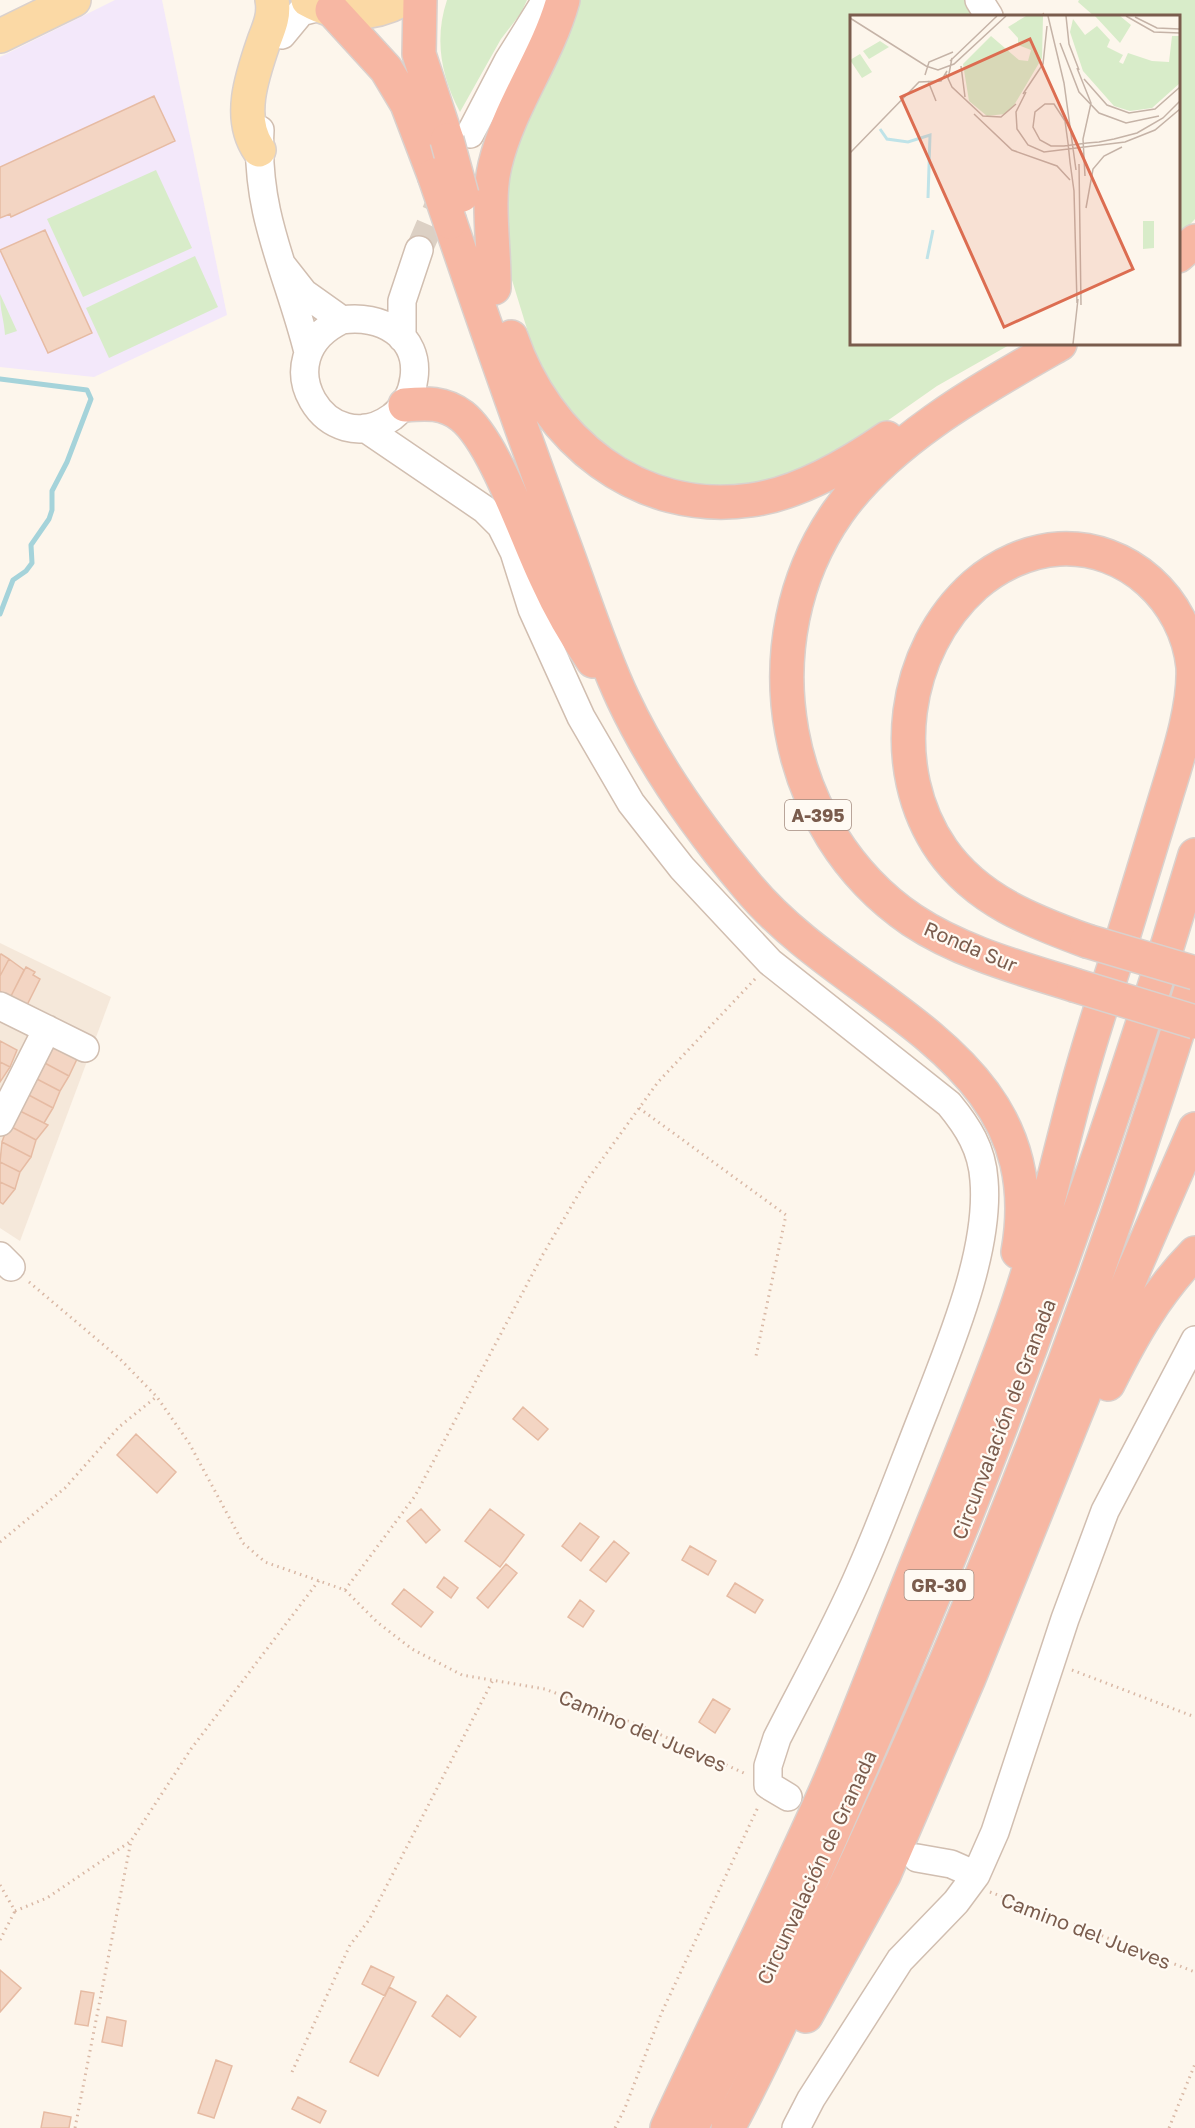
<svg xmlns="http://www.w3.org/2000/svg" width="1195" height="2128" viewBox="0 0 1195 2128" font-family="'Golos Text',sans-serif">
	<rect width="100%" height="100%" fill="#fdf6ec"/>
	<path fill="#f5e8da" d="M0,943L111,997L20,1241L0,1228Z"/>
	<path fill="#f3e8fa" d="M115,0H162L227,315L94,377L0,367V57Z"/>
	<path fill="#d8ecc9" d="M447,0H527L521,13L501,39L460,112C441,76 434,39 447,0Z
		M572,0H965L975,16H852V344H1011L937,386L830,461L744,489L695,486L650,473L600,442L566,410L535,355L508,267L506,161Z
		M1079,0H1195V219L1179,236L1178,16H1094L1078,2Z
		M156,170L192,248L83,297L47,219Z
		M195,256L218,307L109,358L86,308Z
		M0,294L17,331L5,335C4,319 0,311 0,294Z"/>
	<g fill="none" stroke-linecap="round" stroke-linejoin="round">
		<path stroke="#a5d3da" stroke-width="5" d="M0,379L87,390L91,399L67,462L52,491V510L49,519L31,545L32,563L26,571L13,580L0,614"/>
	</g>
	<path fill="#f3d5c3" stroke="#e6bba3" stroke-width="1.5" d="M154,96L175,141L11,217L10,214L0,218V167Z
		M45,230L92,333L48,353L0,250Z
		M1,954L9,959L0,976V955Z
		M9,959L24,970L10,998L0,991V976Z
		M26,967L35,972L33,975L40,979L27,1005L10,998Z
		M0,1041L17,1050L10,1067L0,1062Z
		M51,1046L77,1059L69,1076L41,1061Z
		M41,1061L69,1076L60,1091L35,1078Z
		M0,1062L10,1067L0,1082Z
		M35,1078L60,1091L53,1108L25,1093Z
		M25,1093L53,1108L44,1123L18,1110Z
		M18,1110L48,1125L36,1140L8,1125Z
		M8,1125L36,1140L31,1157L2,1142Z
		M2,1142L31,1157L20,1172L0,1162Z
		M0,1162L20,1172L15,1189L0,1182Z
		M0,1182L15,1189L3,1204L0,1202Z
		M523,1407L548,1429L538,1440L513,1419Z
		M136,1434L176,1472L157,1493L117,1455Z
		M421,1509L440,1530L426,1543L407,1521Z
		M490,1509L524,1535L500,1567L465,1541Z
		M580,1523L599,1537L581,1561L562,1546Z
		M614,1541L629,1553L606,1582L590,1570Z
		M690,1546L716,1561L708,1575L682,1560Z
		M506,1564L517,1573L488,1608L477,1598Z
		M444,1577L458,1588L451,1598L437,1587Z
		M735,1583L763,1600L755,1613L727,1596Z
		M404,1589L433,1612L421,1627L392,1604Z
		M580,1600L594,1611L583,1627L568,1617Z
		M713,1699L730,1709L715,1733L699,1722Z
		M371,1966L394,1977L385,1996L362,1984Z
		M0,1970L21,1988L0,2012Z
		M389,1987L416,2002L378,2076L350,2062Z
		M81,1991L94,1993L88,2026L75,2024Z
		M447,1995L476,2017L460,2037L432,2016Z
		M107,2017L126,2021L122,2046L102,2042Z
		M216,2060L232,2066L214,2118L198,2113Z
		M298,2097L326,2111L320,2123L292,2109Z
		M44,2112L71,2117L69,2128H41Z"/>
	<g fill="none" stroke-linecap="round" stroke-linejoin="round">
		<path stroke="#dcd0c4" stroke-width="27" stroke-dasharray="27 14" stroke-linecap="butt" d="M419,250L446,187"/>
		<defs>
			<path id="minor" d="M979,0L989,16
				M282,35L301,12L320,7
				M260,130C255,215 288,272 308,352
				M470,134L508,61L546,0
				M282,265L304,293L342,320C380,314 420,335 414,378C412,394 405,407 392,417C328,464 261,358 342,320
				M402,338V301L419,250
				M365,428L484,509L501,526L514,552L532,609L581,717L631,803L682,868L770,962L949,1104C968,1127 982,1149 984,1180C990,1250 951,1342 926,1407C904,1462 884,1518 860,1572C836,1628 805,1683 777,1738L768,1766V1785L788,1797
				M0,1006L85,1048
				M0,1122L47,1029
				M0,1256L11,1267
				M917,1858L951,1864L976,1875
				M796,2128L811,2099L900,1960L956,1902L976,1875L995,1832L1065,1619L1105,1511L1195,1340"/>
			<path id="major" d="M308,0C338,17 372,16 402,0
				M0,36L74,0
				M259,150C237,118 252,76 264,41C269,28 275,15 272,0"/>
			<path id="highway" d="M420,0L419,54L447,140
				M332,10L386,69L407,104L434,175
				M450,222C486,328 523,434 562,539C582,592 599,648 623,699C655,767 699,829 748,887C850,1009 1053,1054 1018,1252
				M1178,256L1195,241
				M494,288C495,249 486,202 495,165C509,106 547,58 563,0
				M511,337C546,439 637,516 751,500C797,494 849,464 887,438
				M1060,344C983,388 890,439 838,512C747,642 781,831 912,920C960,952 1020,968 1074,985
				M405,405C426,403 444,402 462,416C495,442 526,537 546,578C559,607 575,635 593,661
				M1108,1384C1133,1334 1156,1293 1195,1253
				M806,2016L884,1875L969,1678L1135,1267L1195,1129
				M667,2128C720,2012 779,1898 830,1781C859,1713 885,1644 912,1576C945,1493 980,1411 1010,1327C1038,1250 1055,1171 1076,1092C1087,1051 1100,1010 1113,970C1130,914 1147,858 1164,803C1176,763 1195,709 1193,667C1186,599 1127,545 1059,549C1028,551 998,565 975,585C902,650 886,769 942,850C977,900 1032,921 1087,941
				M691,2128C769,1980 837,1826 902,1672C1015,1404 1112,1133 1195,855
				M728,2128C763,2064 792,1997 824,1931C972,1623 1095,1302 1195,976"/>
		</defs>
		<use href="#minor" stroke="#d1beb0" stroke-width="30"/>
		<use href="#major" stroke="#dad1cd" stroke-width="36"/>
		<use href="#highway" stroke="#dad1cd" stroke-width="36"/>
		<path stroke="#d9b8a5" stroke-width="3" stroke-dasharray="1.5 4.5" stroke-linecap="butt" d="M1037,16L1045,14
			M639,1108L786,1215L756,1356
			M29,1282L119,1358L157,1397L189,1443L243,1543L265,1562L345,1590L377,1622L412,1649L462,1675L545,1689L646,1728L746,1774
			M0,1542L65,1488L119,1427L156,1397
			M345,1590L415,1496L542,1256L585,1183L658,1082L755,979
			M1072,1670L1195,1717
			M0,1885L15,1911L47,1898L131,1841
			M990,1892L1195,1972
			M0,1940L15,1911
			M292,2072L350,1945L369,1920L493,1680
			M75,2128L131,1841L191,1749L320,1579
			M615,2128L625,2108L661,2014L759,1805
			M1169,2128L1195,2064"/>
		<use href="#minor" stroke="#fff" stroke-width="27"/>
		<use href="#major" stroke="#fbd9a5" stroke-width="33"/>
		<use href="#highway" stroke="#f7b7a3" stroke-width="33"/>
		<defs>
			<path id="highway-bridge" d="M447,140L462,195
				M434,175L450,222
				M1087,941L1195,973
				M1074,985L1195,1022"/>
		</defs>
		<use href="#highway-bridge" stroke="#dad1cd" stroke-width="36" stroke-linecap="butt"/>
		<use href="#highway-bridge" stroke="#f7b7a3" stroke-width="33"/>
	</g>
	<g text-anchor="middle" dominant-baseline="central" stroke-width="4.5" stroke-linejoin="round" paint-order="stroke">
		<g fill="#fffaf3" stroke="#a28b7f" stroke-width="1.5">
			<rect x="785" y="800" width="66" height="30" rx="4.5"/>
			<rect x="904.5" y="1570" width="69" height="30" rx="4.5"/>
		</g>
		<g font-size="18" font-weight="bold" fill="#7a5c4d">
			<text x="818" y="815">A-395</text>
			<text x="939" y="1585">GR-30</text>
		</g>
		<g font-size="20" fill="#7a5c4d" stroke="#fffaf3">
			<text transform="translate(971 946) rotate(23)">Ronda Sur</text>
			<text transform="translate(1003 1419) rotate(-69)">Circunvalación de Granada</text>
			<text transform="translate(643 1730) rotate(23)">Camino del Jueves</text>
			<text transform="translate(816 1867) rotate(-65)">Circunvalación de Granada</text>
			<text transform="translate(1086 1930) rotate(21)">Camino del Jueves</text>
		</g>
	</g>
	<g transform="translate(850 15)">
		<rect width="330" height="330" fill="#fdf6ec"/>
		<path d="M176,1H193L192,43L163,92L155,99L137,101L119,86L113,49L141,21L169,45L178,46L181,35L168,30V23L158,12ZM245,1H270L281,10L270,28ZM223,4L235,20L247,11L260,25L257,32L273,40L269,47L273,49L278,38L302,46L319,47L322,21H330V68L302,93L280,96L264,91L233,56L220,17ZM30,26L39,32L19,44L13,36ZM10,39L22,57L12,63L0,45ZM293,206H304V233L293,234Z" fill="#d8ecc9"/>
		<path fill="none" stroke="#bfe3e8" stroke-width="3" d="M30,114L37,124L58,127L80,120L78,183M77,244L83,215"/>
		<path fill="none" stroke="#c5b3a7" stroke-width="1.5" d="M198,1L214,68L226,155M216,1L219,29L229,55M276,1L304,17L330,18M285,2L307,13L330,14M0,3L76,51L88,55L104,49L156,1M210,28L229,77L249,98L276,108L309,101M100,46L147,1M111,51L115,82M227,53L241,88L233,124L235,161M96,59L102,72L133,101L151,102L166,89M75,60L79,47L103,37M98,64L102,43M234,64L257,90L279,98L305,94L330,72M78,66L86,86M176,77L166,97L167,114L178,130L194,137L275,127L305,115L330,94M173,79L193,49L197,11M124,99L162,135L207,151L220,165M0,138L69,67L91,66L97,56M229,149L231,290M236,193L243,154L254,141L272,132M227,288L224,176L220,147L218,128L215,106L204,89H195L185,97L183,112L190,125L201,131H214L237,128L249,127L264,124L287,118L313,103L330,86M223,329L228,284"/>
		<path fill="#dc6d51" fill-opacity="0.15" stroke="#dc6d51" stroke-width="3" d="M180,24L283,254L154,312L51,82Z"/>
		<rect width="330" height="330" fill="none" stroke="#7a5c4d" stroke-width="3"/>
	</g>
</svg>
